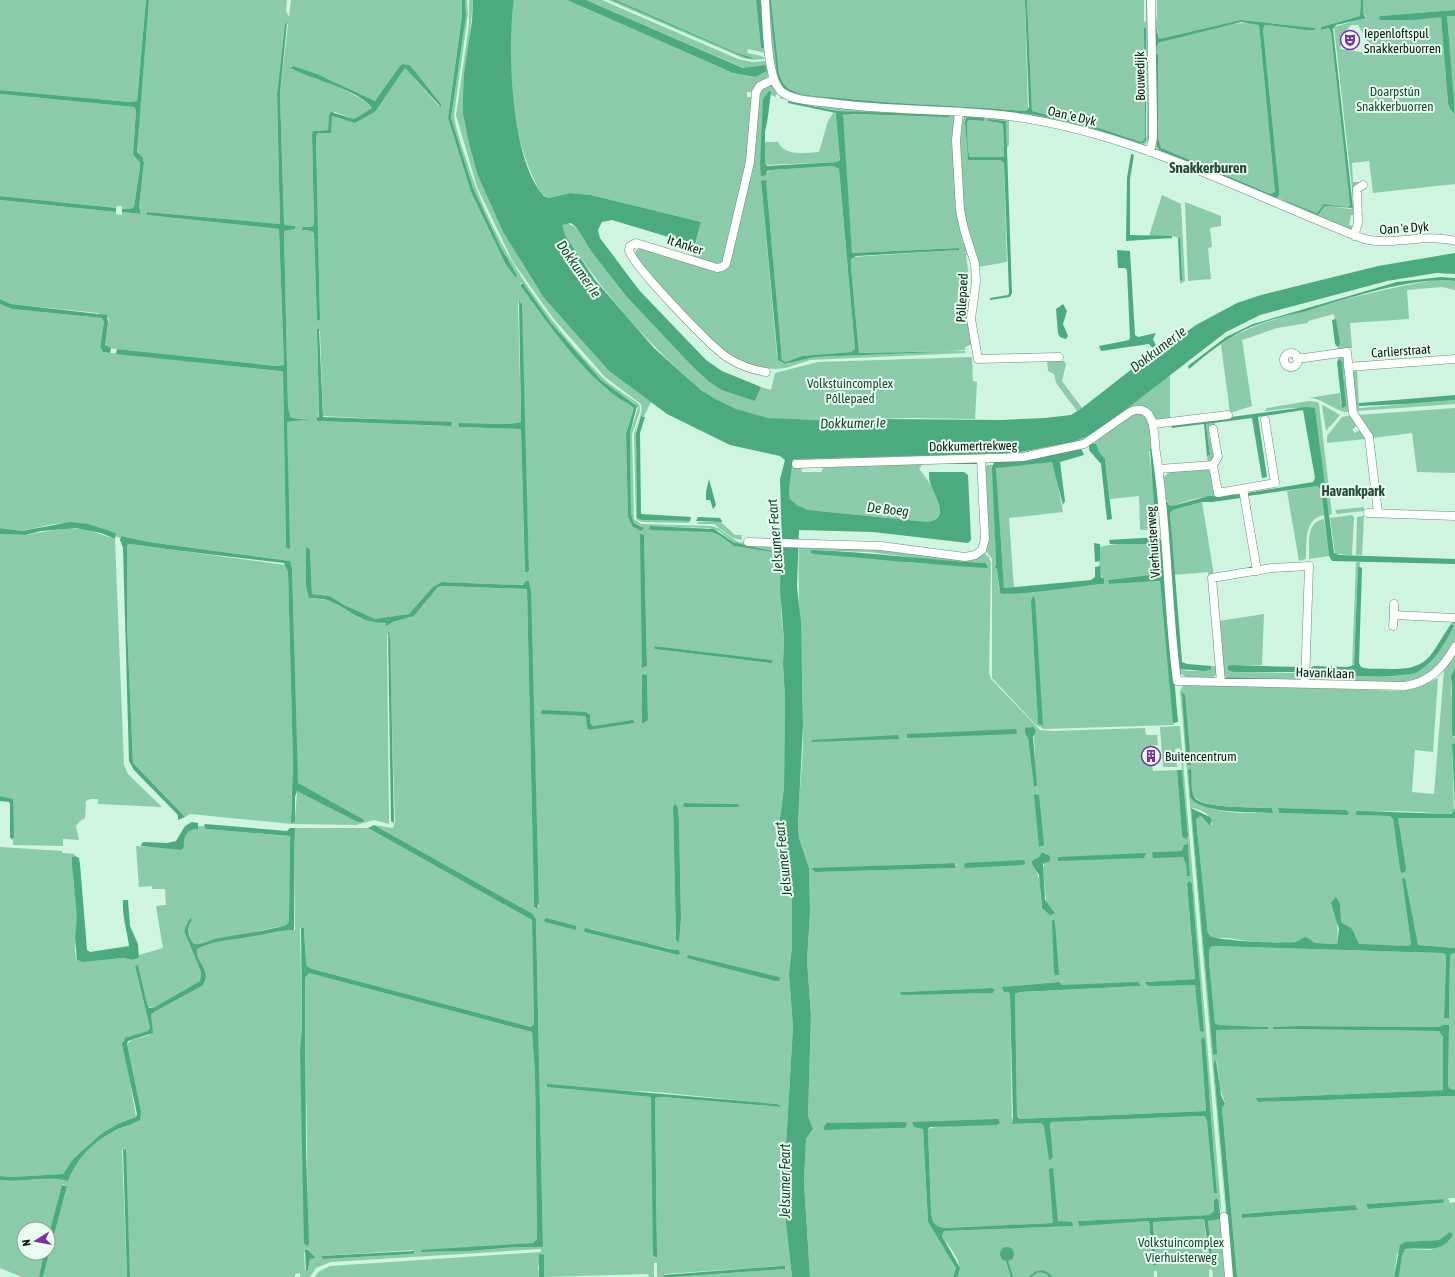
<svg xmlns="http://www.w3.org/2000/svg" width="1455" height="1277" viewBox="0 0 1455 1277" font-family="'Asap Condensed',sans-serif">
  <rect width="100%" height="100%" fill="#cff4e0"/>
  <path fill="#8bcba9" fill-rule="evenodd" d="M0 0H146L137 101 129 102 0 90Z
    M149 0H287L286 11 289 17 291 0H462V16L448 118 471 192 506 265 516 278 517 275 500 246 473 188 451 118 466 16 465 0H467L468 14 454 115C456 131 462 146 467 162 493 244 542 316 602 377 613 388 627 395 639 404L640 411 632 434 634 519 641 524 711 526 718 528 738 542 781 545V612L784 641 783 663 785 699 784 788 780 819 782 839 792 886V947L789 974 793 1027 783 1196 792 1277H673L785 1269 782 1266 664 1274V1277H657V1263H654V1277H649L648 1274 544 1277V1256L538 1266 539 1277H315L318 1272 330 1266 541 1252V1249L331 1262 316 1268 310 1277H300V1273L295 1274V1277H130L125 1148H123L122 1150 127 1277H43L67 1186 63 1184 48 1238V1229H24V1253H44L39 1277H22L0 1268V1180C23 1183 45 1175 68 1181 70 1176 72 1169 75 1164 86 1145 116 1129 136 1122L141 1111 127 1044 132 1040 150 1035 151 1015 154 1012 202 986C214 971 195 963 197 949 214 940 235 940 255 936 268 934 280 930 295 930L294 862 295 829 293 828H368L532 920 534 1019V1024L531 1027 312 969 307 966 306 963 304 931 302 926 300 929 302 1027 300 1051 308 1246 305 978 309 973 532 1032 535 1074 537 1239 533 1243 421 1252 470 1251 516 1247H543L536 919 533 914 374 825 393 828 395 821 389 632 387 634 389 824 374 820 356 825 293 824 190 814 185 817 133 763 127 625V545L130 544 286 565 288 572 293 764 291 813 293 823 295 819 297 791 337 805 300 786 297 781 292 568 290 561 149 542 121 536 120 538 115 536 116 533 78 523 53 524 22 531 0 528V304L12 309 102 318 104 322 100 347 103 352 280 371 283 373 286 547 288 548 287 422 307 418H291L288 408 284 231 290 230 294 226 285 225 284 223 280 94 288 24H285L277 94 280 224 147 212V215L279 229 284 365 276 366 107 348 105 342 109 318 98 313 11 304 0 299V200L116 212V214L121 215 122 212 141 214 139 207 144 163 143 158 138 155 137 148ZM405 64 410 65 441 104 439 106 405 68 375 112 355 123 332 116 328 133H318L316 136 320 320 317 321 314 235 312 231H305L303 227H311L314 225 312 134 313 131 328 130 329 115 335 112 354 119 372 108C363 95 308 73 291 69V66L317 74 375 101ZM521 283H523L551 323 601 380 635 404 638 408 630 433 631 514 634 523 642 526H632L628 517 626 434 634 408 600 383 552 328 520 285ZM521 302 529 571 528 573H525L521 429 459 427V423L510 424 521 422 518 303ZM317 330 320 331 323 416 452 423 449 426 318 421 319 410ZM650 526 708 528 719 531 733 542 772 551 771 552 734 546 719 535 711 532ZM644 535 647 666 643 668ZM306 550H310L312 594 330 596 344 605 369 617 375 619 387 618 409 614 442 582 519 585 530 583 539 903V907L535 909 534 907 527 589 442 586 438 587 414 616 386 624 360 618 329 600 309 598ZM655 646 773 660 770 663 656 649 654 648ZM642 674 647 675 648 720 642 718ZM541 714 590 715V723L593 726 631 720H633L635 723 590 730 586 717 583 716ZM684 803 738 804 740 805 738 807H686ZM673 806 678 809 679 818 681 919 679 943 676 940ZM590 929 643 943 678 950V955L584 932ZM548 1087 656 1092 777 1104 783 1107 662 1097 655 1098 657 1256 651 1097ZM308 1250 316 1258 310 1259 308 1270H305L304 1252ZM413 1250 411 1254 323 1259 321 1256Z
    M469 0H473L463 114 478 176 503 232 544 298 609 371 651 402 644 416H641L636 429 637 518 641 520 689 521V523L642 522 636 519 634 436C635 425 644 414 641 404L605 377 553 318 513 262 477 187 456 115 469 25Z
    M514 0H567L733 73 754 77 767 71 764 65 744 68 586 0H602L738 59 752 62 767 61C772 78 765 81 753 92H747V97H752L749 149 724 262 717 265 693 256 701 222 591 195 570 193 549 198C540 194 537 186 533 177 509 126 506 55 514 0Z
    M608 0H612L732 52 752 58H754L737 53 616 0H756L761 48H766L765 53 748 49 747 53 762 56 765 59 752 60 743 58Z
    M767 0H769L779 80 790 92 808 96 868 103 967 108 1030 114 1076 123 1141 143 1146 140 1147 135 1146 28 1144 29 1145 135 1144 140 1141 142 1096 127 1032 111 1027 0H1144V22L1146 21V0H1148L1149 139 1144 146 1066 124 799 97 783 89 775 73Z
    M771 0H1025L1028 109 1022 111C961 105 900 105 839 98 824 96 805 97 791 90 784 86 781 80 779 73Z
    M1154 0 1157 22V0H1361L1360 16 1321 27V30L1329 28 1331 32 1350 204 1347 207 1324 204 1317 213 1287 201V202L1318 215 1325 206 1351 209 1354 207 1334 27 1367 17 1363 13V0H1455V10L1380 16 1379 17 1380 20 1441 17 1448 103 1450 109 1455 114V184L1373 193 1369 161 1352 163 1353 182H1359L1355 185 1356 215H1351L1349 225 1354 226 1349 231 1283 201 1280 198 1278 200 1158 151 1155 146ZM1241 20 1315 28V30H1305L1269 25H1265L1263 29 1279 189V195L1272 197 1163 152 1159 150 1156 138H1158L1159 145 1164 150 1270 194 1275 192 1259 25C1239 17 1183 36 1161 42L1158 43 1157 47V28L1159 39ZM1351 25H1358L1369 43 1362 52 1340 49 1342 36Z
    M1447 16H1455V107L1453 102Z
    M771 85 777 90 776 97 771 95V91H769L760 164 766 173 771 170 833 166 839 169 855 349 851 352 802 356 786 362 782 360 766 181H761L777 356 782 363 786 364 815 357 965 351V353L810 360 786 368 775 369 757 367 738 361 725 353 656 281 635 255 636 250 642 248 691 262 729 265 759 94 762 88Z
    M0 94 134 107 136 110 133 155 140 163V167L134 207 130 209H122V206H117L116 208 0 196Z
    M782 96 954 114 958 199 970 251 961 253 970 252 971 254 966 255 969 277 967 302 971 303 973 344 965 347V350L951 351 859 353 851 267V259L853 257 958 250 959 248 852 253 842 117 846 114 949 117 837 111 779 98Z
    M834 112 837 115 840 157 839 162 765 165V142H778C785 157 806 153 819 152L828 121Z
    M966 115 1009 118V145L1007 148 1006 121 988 119V121L1000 123 1003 125 1004 157H970L968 151 967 122 969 120 984 121V119L965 120V122L968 160H1000L1004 163 1007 262 978 267C974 254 968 241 965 228 962 211 954 124 966 115Z
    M1162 195 1181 204 1185 281 1180 284V238L1172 236H1149Z
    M1185 202 1221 216V226L1210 228 1212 247 1208 248 1211 279 1188 281Z
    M567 223 577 228 591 251 626 296 692 366 708 381 755 401 761 387 771 390 775 373 818 362 972 357 973 381 977 382 975 419C944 419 912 417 881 419 844 421 806 424 769 418 751 416 731 408 715 399 701 392 690 379 678 369 634 329 598 284 565 235L561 227 562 225Z
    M1435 280 1455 281V290L1442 287 1407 290 1409 319 1350 323 1352 348 1338 350 1334 314 1308 321V323L1277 328 1242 340 1252 406 1230 413 1221 344C1246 326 1277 319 1306 310 1349 298 1391 287 1435 280Z
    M1339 356 1344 358 1350 412C1335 413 1324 398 1309 398L1340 393 1341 406C1345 390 1345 371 1339 356Z
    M1047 361H1064L1066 364 1062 381 1082 408 1077 411 1056 383 1054 374 1048 371Z
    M1357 369 1359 408 1455 400V404L1356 411 1353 371Z
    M1170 374V420L1158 421 1148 410 1140 406 1091 438 1033 454 800 463 793 462V458L1016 453 1052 447 1085 438 1116 417Z
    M1309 401 1317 402 1319 404 1332 514 1329 515 1315 408H1291L1265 411 1267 408Z
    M1323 405 1340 415 1326 431 1322 406Z
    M1455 408V473L1417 472 1412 433 1372 438 1369 429 1357 415Z
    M1134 413 1143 414 1150 421 1153 451H1149L1155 504 1157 503V510L1155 511 1156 525 1158 529 1140 530 1139 496 1110 499 1105 459 1094 443Z
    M1351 415 1357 425 1352 430 1355 433 1361 429 1366 439 1327 443V436L1342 417Z
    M1215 423 1216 426 1209 433 1214 459 1208 462 1207 456 1210 455 1206 424Z
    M925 461 919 469C928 480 955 514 929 522L808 510 797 505 790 499 789 488 792 466 801 467 802 472H821L825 466Z
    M1042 462 1049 461 1054 463 1063 512 1009 518 1014 589H1004L996 469 998 467Z
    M987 465H993L996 562 995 564 997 569 999 590 1007 594 1104 584 1099 566 1100 547C1111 544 1149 539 1157 546L1159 562 1158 574 1108 580 1109 584 1160 581 1174 725 1044 729 1036 725 992 678V559L986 551 985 469ZM1031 601 1041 726 1038 724Z
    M1205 468 1212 472 1216 497C1200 496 1187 501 1172 506L1169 505 1167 500 1165 502 1178 667C1186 674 1202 670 1211 669V666H1216L1217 674 1212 678C1201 680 1183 681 1177 668L1162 482C1166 466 1192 469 1205 468Z
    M1316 486H1318L1321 490 1324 515C1303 519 1307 543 1306 559L1299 561 1287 491Z
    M1202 502 1214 575 1209 576 1208 572 1174 575 1170 513 1173 510Z
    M1364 507V511L1337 514 1335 510Z
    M1352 515 1354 517 1352 555 1335 554 1330 518Z
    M1364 516 1362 555H1356L1357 517Z
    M1324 519 1329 556 1309 559C1310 544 1305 522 1324 519Z
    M697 522H721L735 535H741L742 540 733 538 714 524H699Z
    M66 528 85 529 115 539 124 765 128 774 162 807 98 804V799H90L86 801 85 818 80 821 76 826 79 840 63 839V846L13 845V799L0 796V534L25 535Z
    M799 545 881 549 930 556 983 552 989 557 991 564 989 673 991 679 1040 730 1052 731 1145 728 1146 735H1157L1158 745 1147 746 1148 766 1152 765 1153 771 1177 770 1182 836 1188 835 1180 748 1175 749 1177 767H1163L1160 727 1180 726 1227 1277H1213L1212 1269 1209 1270V1277H1157V1271H1154V1277H958C964 1262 950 1248 942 1236L944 1231 1072 1226 1071 1222H1058L1052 1168 1054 1223 944 1228 936 1226 932 1220 931 1211 928 1129 956 1122H914L923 1129 928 1222 956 1268 953 1277H810L804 1182 806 1139 813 1129 808 1116 811 1016 807 961 810 912 809 868 799 838 798 823C799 790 804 756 803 722 803 663 797 604 799 545ZM811 550 869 552 931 560 986 563 988 567 915 563ZM1025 728H1029L1034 735 1036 787 1034 788 1028 738ZM1188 844 1190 876H1187L1186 865 1183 857 1152 852 1182 851ZM1046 853 1047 855 1043 869 1047 911 1042 908 1041 903 1040 882 1035 866 1036 858ZM955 863 957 865 956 868 813 872 894 865ZM1187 884H1192L1204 1031 1203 1032 1195 985 1145 982 1195 979ZM1059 982 1062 985 1141 986 1020 992 1015 994 1017 1116 1020 1119 1206 1111 1201 1040 1203 1037 1210 1100 1217 1193 1207 1120 1204 1116 1051 1122 1050 1124 1053 1157 1049 1160 1045 1126 1041 1123 1012 1124 1010 996 1009 992 1003 987ZM991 988 995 991 993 993 947 994 900 992ZM906 1122 905 1128 825 1130ZM1217 1198 1221 1211V1219L1208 1221 1211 1259H1208L1204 1219 1153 1222 1156 1265H1153L1149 1221 1079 1225 1078 1221 1209 1215 1214 1211V1200Z
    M1356 562H1360V566H1358L1354 663 1352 667Z
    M1264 614 1262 665H1232L1233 672 1297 673 1299 667H1302V676L1298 680 1229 679 1224 675 1219 621Z
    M1453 621H1455V641L1447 655 1438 667 1419 679 1406 682H1354L1352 680 1351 675C1414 677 1421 684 1454 626L1451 624Z
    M1455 653V667L1451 676 1453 737H1455V743L1452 744 1454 812 1452 814C1423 813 1385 808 1358 815L1390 816 1393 819 1400 870 1398 818H1455V948L1418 945 1402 879 1411 944 1408 946 1359 945 1347 926 1341 922 1340 908 1338 900C1335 916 1339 927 1337 944L1315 943 1301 939C1284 949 1245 940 1226 938 1222 938 1214 938 1211 936 1207 934 1207 929 1207 925L1196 819 1201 816 1207 823 1212 825C1213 815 1199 808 1191 808L1213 1055 1217 1052 1216 1030 1269 1028V1027L1218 1025 1215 1023 1209 961V951L1212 946 1442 953 1445 954 1446 958 1444 1018H1449L1450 956 1451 954 1455 953V1090L1450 1089 1448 1086 1449 1028 1443 1025 1439 1027 1301 1026 1273 1029 1439 1031 1443 1037V1090L1257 1098 1258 1102 1455 1096V1198H1448L1450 1203 1455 1202V1277H1399L1402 1256 1405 1249 1431 1250 1450 1232 1439 1240 1413 1242 1397 1254 1394 1277H1237L1222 1107 1225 1103 1220 1089 1217 1061 1213 1064 1214 1070 1231 1277 1180 691 1184 684 1403 691 1421 686 1438 678 1433 752 1415 750 1412 792 1434 794 1444 670ZM1188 770C1190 778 1190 791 1195 797 1203 809 1257 807 1272 808L1273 812C1249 814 1208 815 1190 797ZM1278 808 1346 810 1347 815 1279 813ZM1443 1199 1442 1203 1368 1209 1366 1204ZM1355 1205 1358 1210 1242 1218V1214Z
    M1309 667H1312L1313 674 1348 675V680L1313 681 1309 677Z
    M198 826H204L206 829 290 836 289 923 286 925 198 945 194 944C188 935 187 929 192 920L184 931 201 972 200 981 153 1008 149 1007 147 1003 138 965 135 966 150 1028 149 1031 123 1040 136 1117 101 1134 73 1159 63 1174 12 1177 0 1176V847L62 851 63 853 75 854C69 868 78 904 77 923 76 935 73 949 77 960L83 962 124 958 132 960 139 958V955L163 948 156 906 166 905 165 889H152V886L139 887 136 846 179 849 184 847C183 837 187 829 198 829Z"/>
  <path fill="#4bab7f" d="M146 0H149L137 152 143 158 144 163 139 207 141 214 122 212V209H130L134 207 140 167V163L133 155 136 110 134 107 0 94V90L129 102 137 101Z
    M462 0H465L466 16 451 118 473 188 500 246 517 275 516 278 506 265 471 192 448 118 462 16Z
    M473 0H514C507 48 510 159 544 196L549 198 570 193 591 195 701 222 695 245 612 220 602 222 598 230 600 238 639 290 706 360 722 371 761 387 755 401 722 390 708 381 692 366 626 296 591 251 577 228 571 223 562 225 565 235 595 280 654 348 701 390 715 399 736 409 768 418 851 422 882 419 1001 420 1045 418 1071 415 1082 408 1155 351 1149 344 1101 351 1099 346 1129 340 1130 338 1127 270 1125 268H1118L1117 250 1130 251 1135 335 1138 337 1156 333 1153 339 1159 352 1196 325 1237 303 1261 295 1378 266 1455 253V274L1436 273 1387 281 1260 315 1226 332 1116 417 1091 435 1073 442 1016 453 793 459 789 489 790 499 797 505 808 510 929 522C950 516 935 497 931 485 929 481 929 477 929 472H964L968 475 971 540 968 543 873 532 799 530 797 587 801 623 803 725 798 823 799 838 809 868 810 912 807 961 811 1016 808 1116 813 1129 806 1139 804 1182 810 1277H792L783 1196 793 1027 789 974 792 947V886L782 839 780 819 784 788 785 699 783 663 784 641 780 589 782 542 780 479 785 460 780 456 730 445 667 414 609 371 544 298 503 232 478 176 470 147 463 114V98L464 75 472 21Z
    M567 0H586L743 68 764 65 766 66 767 71 755 77 733 73Z
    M612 0H616L737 53 754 58H747L732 52Z
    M756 0H762L766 48H761Z
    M769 0H771L779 73C781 80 784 86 791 90 805 97 824 96 839 98 900 105 961 105 1022 111L1027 110 1029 107 1025 0H1027L1032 111 1096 127 1141 142 1144 140 1145 135 1144 28H1146V140L1143 143H1139L1076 123 1030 114 967 108 868 103 808 96 790 92 785 89 779 80 777 74Z
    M1361 0H1363V13L1366 18 1336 25 1333 29 1353 208 1325 206 1318 215 1287 202V201L1317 213 1324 204 1347 207 1350 205 1331 32 1329 28 1321 30V27L1360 16Z
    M1455 10V16H1447L1455 114 1450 109 1448 103 1441 17 1412 20H1380L1379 17 1380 16Z
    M1241 20 1315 28V30H1305L1268 25H1265L1263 29 1279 189V195L1276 198 1170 155 1159 150 1157 146 1155 54 1158 55V138L1161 148 1270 194 1275 192 1259 25 1241 22 1161 42 1158 43 1157 47 1155 46 1154 28H1156L1159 39Z
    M287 23 280 94 284 223 285 225 295 226V229L284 231 288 408 291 418 309 419 287 422 290 549 286 548 283 372 280 371 116 354 117 349 276 366 284 365 279 229 147 215V212L280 224 277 94 285 24Z
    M403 64 410 65 441 104V107L405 68 375 112 355 123 332 116 331 133H318L316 136 320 320 317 321 314 234 312 231 302 230 303 227H311L314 225 312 134 313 131 328 130 329 115 331 112 354 119 372 108C358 89 311 79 290 68L293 66 317 74 375 101 400 66Z
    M769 91H771C771 94 767 128 765 131V164L767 166 837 162 840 160 836 113 788 103V101L837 111 949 115V117L853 114 843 115 852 253 959 248V250L856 256 851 259V267L859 353 965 351 815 357 785 364 778 360 761 181 766 180 782 360 786 362 802 356 851 352 855 349 839 169 833 166 771 170 767 171 766 175 761 176 760 164 763 99Z
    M970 117 984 118V121L969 120 967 122 968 151 970 157H1004L1003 125 1000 123 988 121V119L1006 121 1012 293 1010 297 990 300V298L1008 295 1009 293 1004 163 1000 160H968L965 122 966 118Z
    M1131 154 1134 155 1130 179V235L1172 236V238L1126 241 1127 178Z
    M0 196 116 208V212L0 200Z
    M1178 237 1180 238 1182 280 1180 281Z
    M1441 277 1455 278V281C1414 276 1346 299 1306 311 1285 316 1263 321 1244 330 1224 340 1207 354 1189 369L1188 366 1226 337 1253 324 1397 282Z
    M523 283 551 323 601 380 637 406 630 433 631 514 634 523 644 528 641 531 632 526 628 517 626 434 634 408C625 401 614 396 606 388 575 362 544 318 520 285Z
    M0 299 11 304 107 315 108 322 105 345 111 348 110 353 103 352 100 347 104 322 102 318 12 309 0 304Z
    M519 301 522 304 529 571 527 573 525 572 521 429 459 427V423L510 424 521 422Z
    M1063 304 1067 311 1063 324 1068 336 1066 339 1060 337 1058 333 1056 309Z
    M1336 319 1340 343 1338 347 1335 344 1332 320Z
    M319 328 323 417 452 422 451 426 318 421 316 418 319 417V410L317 330Z
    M1339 358 1342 362 1346 406 1342 408 1337 362Z
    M1455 395V400L1406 404 1359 406V403Z
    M1306 407 1315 408 1334 553 1339 555 1455 559V564L1332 561 1329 556 1321 490 1318 486 1248 496 1247 493 1313 482 1315 478 1303 410 1258 417 1267 477 1262 478 1252 418 1206 424 1210 455 1207 456 1204 424 1172 428 1171 425Z
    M641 416 645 417 640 433 641 514 691 517 690 521 641 520 637 518 636 433Z
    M1091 443 1096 444 1099 451 1105 459 1112 519 1107 520 1101 464 1089 450V445Z
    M1081 448 1084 455 1060 462 1065 501 1063 505 1052 462 996 468 1004 588 1091 580 1095 577V567L1100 566 1101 577 1104 579V584C1088 585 1008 597 1000 593L997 569 995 567 996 562 992 468 994 462 1039 458Z
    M1150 449H1152L1159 504H1154Z
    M709 479 716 505 713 509 710 500H706V492Z
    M1241 494V498L1212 502H1202L1173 510 1170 513 1182 662 1187 664 1211 666V669L1205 671 1180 669 1178 667 1166 500 1169 505 1172 506 1209 496H1220Z
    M698 517 720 518 722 521V522L696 521Z
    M70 522 88 524 116 533 115 539 101 533 76 528 41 531 25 535 0 534V528L22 531Z
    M650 526 714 529 733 542 772 551 771 552 734 546 719 535 711 532 652 530 649 529Z
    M640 534 644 535 647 666 642 668Z
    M121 536 149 542 290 561 292 568 298 783 364 820 363 822H358L297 791 295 797V822L291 823 293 764 288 572 284 563C232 557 181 551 130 544L127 545V625L133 763 185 817 178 820V815L134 770 129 761 123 548 120 540Z
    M1158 537 1162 541 1178 722 1173 723 1160 581 1109 584 1108 580 1158 574 1159 572 1158 549 1155 544H1110L1109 540Z
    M1094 543 1100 544V561L1095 562Z
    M307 547 310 550 312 594 330 596 344 605 375 619 409 614 433 587 442 582 519 585H523L526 581H529L531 591 539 903 537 909 534 907 527 589 442 586 438 587 414 616 393 622 386 626 385 623C358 622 352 611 330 601 324 598 315 599 309 598L306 585V550Z
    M812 550C870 552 928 560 986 563L988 567 987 568C929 565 871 558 813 554L810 552Z
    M1358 566 1362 568 1359 663 1361 667C1369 670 1380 668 1389 669 1431 670 1430 654 1451 624L1454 626C1445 643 1436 660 1419 671 1404 681 1334 674 1313 674L1312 672V667L1314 666 1348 667 1354 665Z
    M1033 596 1035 599 1043 726 1038 724 1031 601Z
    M388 632H389L390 640 394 823 391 821Z
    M655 646 772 660 773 662 770 663 655 649 654 647Z
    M1232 665 1299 667V672H1233L1228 670V666Z
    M1455 667V737L1452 735V689L1451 676Z
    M642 674 647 675 648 720 642 724Z
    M1182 692 1185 695 1191 765H1187Z
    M542 710 586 712 590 715V723L593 726 631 720H633L635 723 590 730 587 728 586 717 583 716 541 714Z
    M1033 727 1036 731 1033 737 1037 785 1034 788 1028 738 1025 733V728Z
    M1016 729 1017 734 907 738V734Z
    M898 735 899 739 811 742 812 740Z
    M1455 743V818H1398L1406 868 1405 872 1402 873 1400 870 1393 819 1390 816 1356 815V813L1357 811 1452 814 1455 808 1452 744Z
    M1191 769C1192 777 1190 791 1195 798 1203 809 1257 807 1272 808L1273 813C1255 812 1200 814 1190 797L1188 770Z
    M1177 770H1182L1188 835 1186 839 1182 836Z
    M1034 794 1039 795 1044 845 1039 847Z
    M0 796 13 799 14 836 12 840 10 837V804L9 802 0 801Z
    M684 803 738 804 740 805 738 807H686L683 806Z
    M676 804 678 809 679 818 681 919 679 943 676 940 673 806Z
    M1191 808 1210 817 1212 820 1210 826 1201 816 1196 819 1207 925C1207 928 1207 934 1211 936 1219 941 1284 944 1295 942 1298 941 1302 938 1306 937L1315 943 1337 944 1339 929 1331 903 1336 897 1340 904 1341 922 1352 929 1359 944 1408 946 1411 944 1402 879 1405 878 1418 945 1455 948V953L1451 954 1450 957 1449 1018H1444L1446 958 1445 954 1442 953 1212 946 1209 951V961L1215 1023 1218 1025 1269 1027 1268 1029 1216 1030 1217 1054 1213 1055Z
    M1278 808 1346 810 1349 813 1347 815 1279 813Z
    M192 822 198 823V829C187 829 183 837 184 847L181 850 141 846 142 843 144 842 167 843 176 841 185 826Z
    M205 824 287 831 290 828H295L294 862V930C280 930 268 934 255 936 235 940 214 940 197 949 195 963 214 971 202 986L154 1012 151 1015 153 1033 128 1041 127 1044 141 1111 140 1120C133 1124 125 1126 118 1129 93 1142 78 1156 68 1181 45 1175 23 1183 0 1180V1176L12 1177 63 1174 73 1159 101 1134 118 1124 136 1117 137 1114 122 1044 125 1038 148 1031 150 1028 135 966 138 965 147 1003 149 1008H153L200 981 201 972 184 931 190 918 192 920C186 929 188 936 194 944 202 945 208 941 215 939 239 934 263 932 286 925L289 922 290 836 206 829 204 826Z
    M374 825 533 914 536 919 543 1247H516L470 1251 421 1252V1250L533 1243 537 1239 535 1074 532 1032 309 973 305 978 306 1150 309 1244 307 1246 304 1243 300 1051 302 1027 301 927 304 928V931L306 963 307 966 312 969 531 1027 534 1024 532 920 368 828Z
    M1188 844 1190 876H1187L1186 865 1183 857 1153 858 1152 852 1182 851 1184 845Z
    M1041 853H1044L1050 856V861L1043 864 1045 900 1055 913 1050 915 1042 908 1039 875 1032 864V861L1040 856Z
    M1146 853 1144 858 1058 861V857Z
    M75 856 79 858 80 864 87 950 90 952 129 946C127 930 122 916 123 900H128L130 926 138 944 139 958 132 960 124 958 83 962 77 960 75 938 77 918 72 864V857Z
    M1023 860 1025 861V864L1021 865 965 868 964 865 965 863Z
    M955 863 956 868 815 872 812 869 813 868Z
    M1189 881 1192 884 1204 1031 1203 1032 1200 1031 1195 985 1148 986 1145 982 1195 979 1187 884Z
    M546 918 576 926V930L545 922 544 920Z
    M1052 920H1054L1055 923 1059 975H1055L1054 971Z
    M585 928 670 949 678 950 680 953 678 955 666 952 584 932Z
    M688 955 779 977 780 978 779 981H775L687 958Z
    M1059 982 1062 985 1138 982 1141 986 1020 992 1015 994 1017 1116 1020 1119 1206 1111 1201 1040 1203 1037 1205 1040 1217 1193H1214L1207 1120 1204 1116 1051 1122 1050 1124 1053 1157 1049 1161 1044 1126 1041 1123 1012 1124 1013 1116 1010 996 1009 992H1004L1002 987Z
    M992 988 995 990 993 993 902 995 900 993 901 992Z
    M1443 1025H1449V1028L1448 1086 1450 1089 1455 1090V1096L1258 1102 1256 1098 1443 1090V1037L1439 1031 1273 1029 1274 1027 1301 1026 1439 1027Z
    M1216 1060 1221 1095 1225 1104 1222 1107 1237 1277H1232L1214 1070 1213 1064Z
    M547 1084 777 1104 783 1107 662 1097 655 1098 657 1257H656L653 1255 651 1097 547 1087Z
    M998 1119 1000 1123 997 1125 930 1127 928 1129 931 1211C932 1221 933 1226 944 1228L1053 1223 1049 1169 1053 1168 1058 1221 1072 1222 1073 1226 944 1231 942 1236 960 1268 958 1277H953L956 1268 928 1222 923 1129 914 1127 912 1122Z
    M905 1122 907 1124 905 1128 825 1130 823 1128 827 1123Z
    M123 1148 126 1150 130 1277H127Z
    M62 1185 67 1186 43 1277H39L44 1253H48V1238Z
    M1217 1198 1218 1199 1221 1219 1208 1221 1212 1259 1210 1261 1204 1219 1153 1222 1156 1265H1153L1149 1221 1079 1226 1078 1221 1209 1215 1214 1211V1200Z
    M1443 1199 1444 1202 1442 1203 1368 1209 1366 1204Z
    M1355 1205 1358 1210 1242 1218V1214Z
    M1450 1232 1453 1235C1439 1256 1424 1246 1405 1249L1402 1256 1399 1277H1394L1400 1245 1405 1242 1439 1240Z
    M1000 1254a7 7 0 1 1 14 0a7 7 0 1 1-14 0Z
    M305 1250H308L316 1258 310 1259 308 1270 306 1271Z
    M414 1251V1253L411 1254 323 1259 321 1256Z
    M539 1254 544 1255V1277H539Z
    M782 1266H785V1269L673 1277H664L663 1275Z"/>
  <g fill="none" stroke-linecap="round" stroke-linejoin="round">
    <path stroke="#4bab7f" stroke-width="2" d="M1007 1261 1012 1277
      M1030 1277C1037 1270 1044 1269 1051 1277"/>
    <defs>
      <path id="street" d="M765 0C767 21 766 79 782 92 794 101 815 101 830 103 889 111 949 109 1009 116 1134 132 1248 194 1364 239 1394 246 1425 233 1455 241
        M959 112 956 140 960 210 964 229 975 264 976 282 971 319 978 359 1059 357
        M1150 152 1153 138V120L1151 0
        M1354 236 1358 223 1357 189 1363 185
        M1284 360a7 7 0 1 1 14 0a7 7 0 1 1-14 0Z
        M1297 359 1347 352 1353 413 1369 437 1378 513
        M1348 367 1455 359
        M766 372C753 370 739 365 728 358 712 348 632 265 629 250L630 246 636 243 717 268 722 267 726 264 750 162 756 92 760 86 774 79
        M1153 424 1228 415
        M1213 429 1218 457 1213 465 1218 493 1275 483 1265 420
        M796 464 1023 457 1084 444 1130 412C1137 408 1146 409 1150 417 1156 428 1154 442 1156 453 1168 528 1167 605 1177 681L1405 686C1430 682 1443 668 1455 647
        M1159 469 1213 465
        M1243 489 1257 571
        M1368 513 1455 516
        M748 542 881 546 965 557 975 555 982 550 985 539 981 459
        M1394 615V604
        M1393 626 1394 615 1455 618
        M1221 682 1212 578 1272 568 1309 566 1305 684
        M1224 1217 1229 1277"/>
    </defs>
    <use href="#street" stroke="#6c8d7b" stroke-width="9"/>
    <use href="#street" stroke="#fff" stroke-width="8"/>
  </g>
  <defs>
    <symbol id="theatre-ring" viewBox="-11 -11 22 22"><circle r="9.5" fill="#e7fdf1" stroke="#7b30a2" stroke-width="1.5"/><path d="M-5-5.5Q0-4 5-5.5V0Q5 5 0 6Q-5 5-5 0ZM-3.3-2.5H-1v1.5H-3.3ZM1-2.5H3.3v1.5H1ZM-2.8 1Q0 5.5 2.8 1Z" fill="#7b30a2"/></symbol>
    <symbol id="building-ring" viewBox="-11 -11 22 22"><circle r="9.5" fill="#e7fdf1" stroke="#7b30a2" stroke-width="1.5"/><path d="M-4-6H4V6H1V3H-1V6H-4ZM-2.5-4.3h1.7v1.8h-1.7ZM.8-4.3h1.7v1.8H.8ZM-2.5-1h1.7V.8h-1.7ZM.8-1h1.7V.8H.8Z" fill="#7b30a2"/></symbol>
  </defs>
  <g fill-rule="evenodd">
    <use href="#theatre-ring" x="1339" y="29" width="22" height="22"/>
    <use href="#building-ring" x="1140" y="745" width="22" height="22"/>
  </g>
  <g text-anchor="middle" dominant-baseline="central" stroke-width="4" stroke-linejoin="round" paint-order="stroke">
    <g font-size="13" fill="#0b1811" stroke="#e7fdf1" text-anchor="start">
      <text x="1364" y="33">Iepenloftspul<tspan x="1364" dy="15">Snakkerbuorren</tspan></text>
      <text x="1165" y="756">Buitencentrum</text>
    </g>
    <g font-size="13" fill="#0b1811" stroke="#e7fdf1">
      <text transform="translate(1140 76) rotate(-91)">Bouwedijk</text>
      <text transform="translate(1072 116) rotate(13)">Oan 'e Dyk</text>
      <text transform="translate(1404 228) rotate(-4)">Oan 'e Dyk</text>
      <text transform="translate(685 245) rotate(18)">It Anker</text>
      <text transform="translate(962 298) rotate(-87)">Pôllepaed</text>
      <text transform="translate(1401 351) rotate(-4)">Carlierstraat</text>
      <text transform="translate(973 446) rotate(-1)">Dokkumertrekweg</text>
      <text transform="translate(1153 542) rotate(-94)">Vierhuisterweg</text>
      <text transform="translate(1325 673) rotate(2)">Havanklaan</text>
    </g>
    <g font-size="13" fill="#1f4734" stroke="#e7fdf1">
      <text x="1395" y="91">Doarpstún<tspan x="1395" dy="15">Snakkerbuorren</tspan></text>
      <text x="850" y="383">Volkstuincomplex<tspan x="850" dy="15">Pôllepaed</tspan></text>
      <text x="1181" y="1242">Volkstuincomplex<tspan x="1181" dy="15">Vierhuisterweg</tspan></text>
    </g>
    <g font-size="14" font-style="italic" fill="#163f2c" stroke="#e7fdf1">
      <text transform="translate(579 269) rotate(55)">Dokkumer Ie</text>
      <text transform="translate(1158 349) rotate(-37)">Dokkumer Ie</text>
      <text transform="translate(853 423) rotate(-1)">Dokkumer Ie</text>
      <text transform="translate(888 509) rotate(6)">De Boeg</text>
      <text transform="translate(775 536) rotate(-95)">Jelsumer Feart</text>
      <text transform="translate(783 859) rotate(-96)">Jelsumer Feart</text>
      <text transform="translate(785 1181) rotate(-90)">Jelsumer Feart</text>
    </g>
    <g font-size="14" font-weight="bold" fill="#2b4b3b" stroke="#e7fdf1">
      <text x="1353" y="491">Havankpark</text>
    </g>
    <g font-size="15" font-weight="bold" fill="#2b4b3b" stroke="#e7fdf1">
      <text x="1208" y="167">Snakkerburen</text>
    </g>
  </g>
  <g transform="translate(36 1241) rotate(259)"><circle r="19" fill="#e7fdf1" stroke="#8fa197"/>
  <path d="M0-3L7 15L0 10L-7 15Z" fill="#7b30a2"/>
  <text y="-6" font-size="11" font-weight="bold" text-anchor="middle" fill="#0b1811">N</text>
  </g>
</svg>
